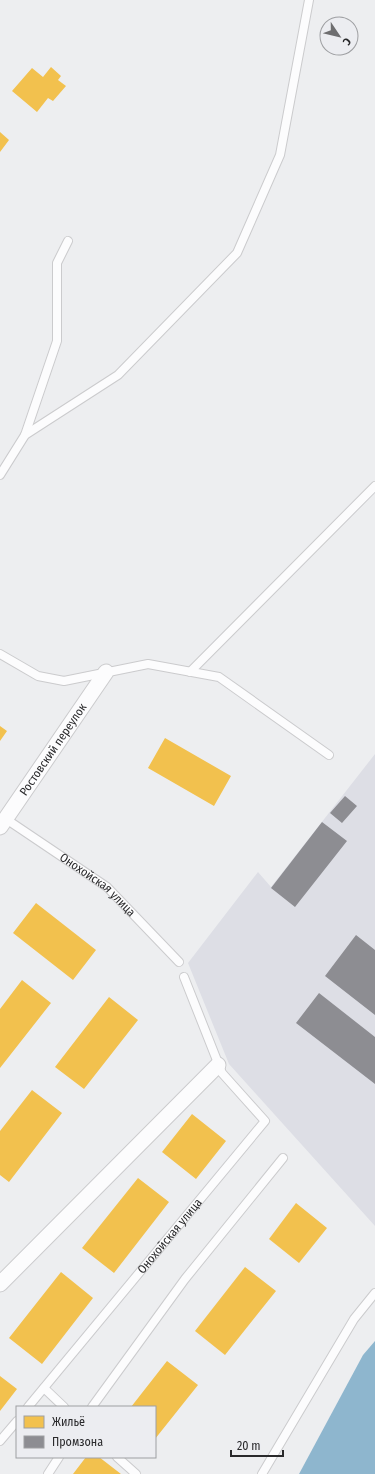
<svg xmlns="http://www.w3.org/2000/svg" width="375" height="1474" viewBox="0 0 375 1474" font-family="'Fira Sans Condensed',sans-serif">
  <rect width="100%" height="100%" fill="#edeef0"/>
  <path fill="#dddee5" d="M375 754V1226L229 1064 188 963 258 872 271 887Z"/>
  <path fill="#8eb6ce" d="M375 1341V1474H299L363 1355Z"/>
  <path fill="#f2c14e" d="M51 67 61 76 58 80 66 86 53 101 48 98 37 112 12 91 32 68 43 77Z
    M0 132 9 140 0 152Z
    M0 726 7 731 0 741Z
    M165 738 231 776 214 806 148 768Z
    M36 903 96 950 73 980 13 933Z
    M22 980 51 1003 0 1068V1009Z
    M109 997 138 1020 84 1089 55 1067Z
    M32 1090 62 1113 9 1182 0 1175V1131Z
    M192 1114 226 1141 196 1179 162 1152Z
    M138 1178 169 1202 114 1273 82 1248Z
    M296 1203 327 1228 299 1263 269 1239Z
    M245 1267 276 1291 225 1355 195 1331Z
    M61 1272 93 1298 42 1364 9 1338Z
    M167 1361 198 1385 155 1439V1407H131Z
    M0 1376 17 1389 0 1411Z
    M86 1457H99L121 1474H73Z"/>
  <path fill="#8d8d92" d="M345 796 357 806 342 823 330 813Z
    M322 822 347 841 295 907 271 888Z
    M356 935 375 950V1015L325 976Z
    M319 993 375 1037V1084L296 1023Z"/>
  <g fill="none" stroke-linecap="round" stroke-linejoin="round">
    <defs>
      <g id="service">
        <path d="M25 435 57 341V263L68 241"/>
        <path d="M0 475 25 435 118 375 237 253 280 155 309 0"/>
        <path d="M0 654 38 676 64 681 148 664 219 677 329 755"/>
        <path d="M190 672 375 486"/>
        <path id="s1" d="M6 819 107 887 179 962"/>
        <path d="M44 1388 64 1407"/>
        <path id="s2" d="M28 1407 265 1121 222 1073 184 977"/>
        <path d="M92 1407 185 1279 283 1158"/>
        <path d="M0 1441 17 1421"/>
        <path d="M117 1457 136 1474"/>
        <path d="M48 1474 59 1457"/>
        <path d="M262 1474 354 1319 375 1293"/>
      </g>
      <g id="minor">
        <path id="s3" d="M0 827 106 672"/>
        <path d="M0 1284 218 1065"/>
      </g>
    </defs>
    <use href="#service" stroke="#cbcbcd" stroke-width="10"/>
    <use href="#minor" stroke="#cbcbcd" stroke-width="17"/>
    <use href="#service" stroke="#fcfcfd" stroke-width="8"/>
    <use href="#minor" stroke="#fcfcfd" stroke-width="15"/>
  </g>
  <g text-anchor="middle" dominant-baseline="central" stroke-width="4" stroke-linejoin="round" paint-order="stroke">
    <g font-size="12" fill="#29292b" stroke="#ecedf1">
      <text stroke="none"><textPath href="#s3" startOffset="94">Ростовский переулок</textPath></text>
      <text stroke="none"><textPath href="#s1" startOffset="113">Онохойская улица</textPath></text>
      <text stroke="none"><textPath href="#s2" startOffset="222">Онохойская улица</textPath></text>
    </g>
  </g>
  <rect x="16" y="1406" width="140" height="52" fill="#ecedf1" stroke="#9e9fa2"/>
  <rect x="24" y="1416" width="20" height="12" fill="#f2c14e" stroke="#9e9fa2"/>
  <text x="52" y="1426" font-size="12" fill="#29292b">Жильё</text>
  <rect x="24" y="1436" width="20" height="12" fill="#8d8d92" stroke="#9e9fa2"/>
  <text x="52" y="1446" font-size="12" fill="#29292b">Промзона</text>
  <g transform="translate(339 36) rotate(125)"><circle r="19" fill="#ecedf1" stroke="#9e9fa2"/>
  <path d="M0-3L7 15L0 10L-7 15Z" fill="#6e6e70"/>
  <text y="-6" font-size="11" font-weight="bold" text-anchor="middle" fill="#29292b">С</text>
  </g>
  <path d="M231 1450v6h52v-6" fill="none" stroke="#29292b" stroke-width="2"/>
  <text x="237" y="1450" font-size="12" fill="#29292b" stroke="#ecedf1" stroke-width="3" paint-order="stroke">20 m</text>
</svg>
